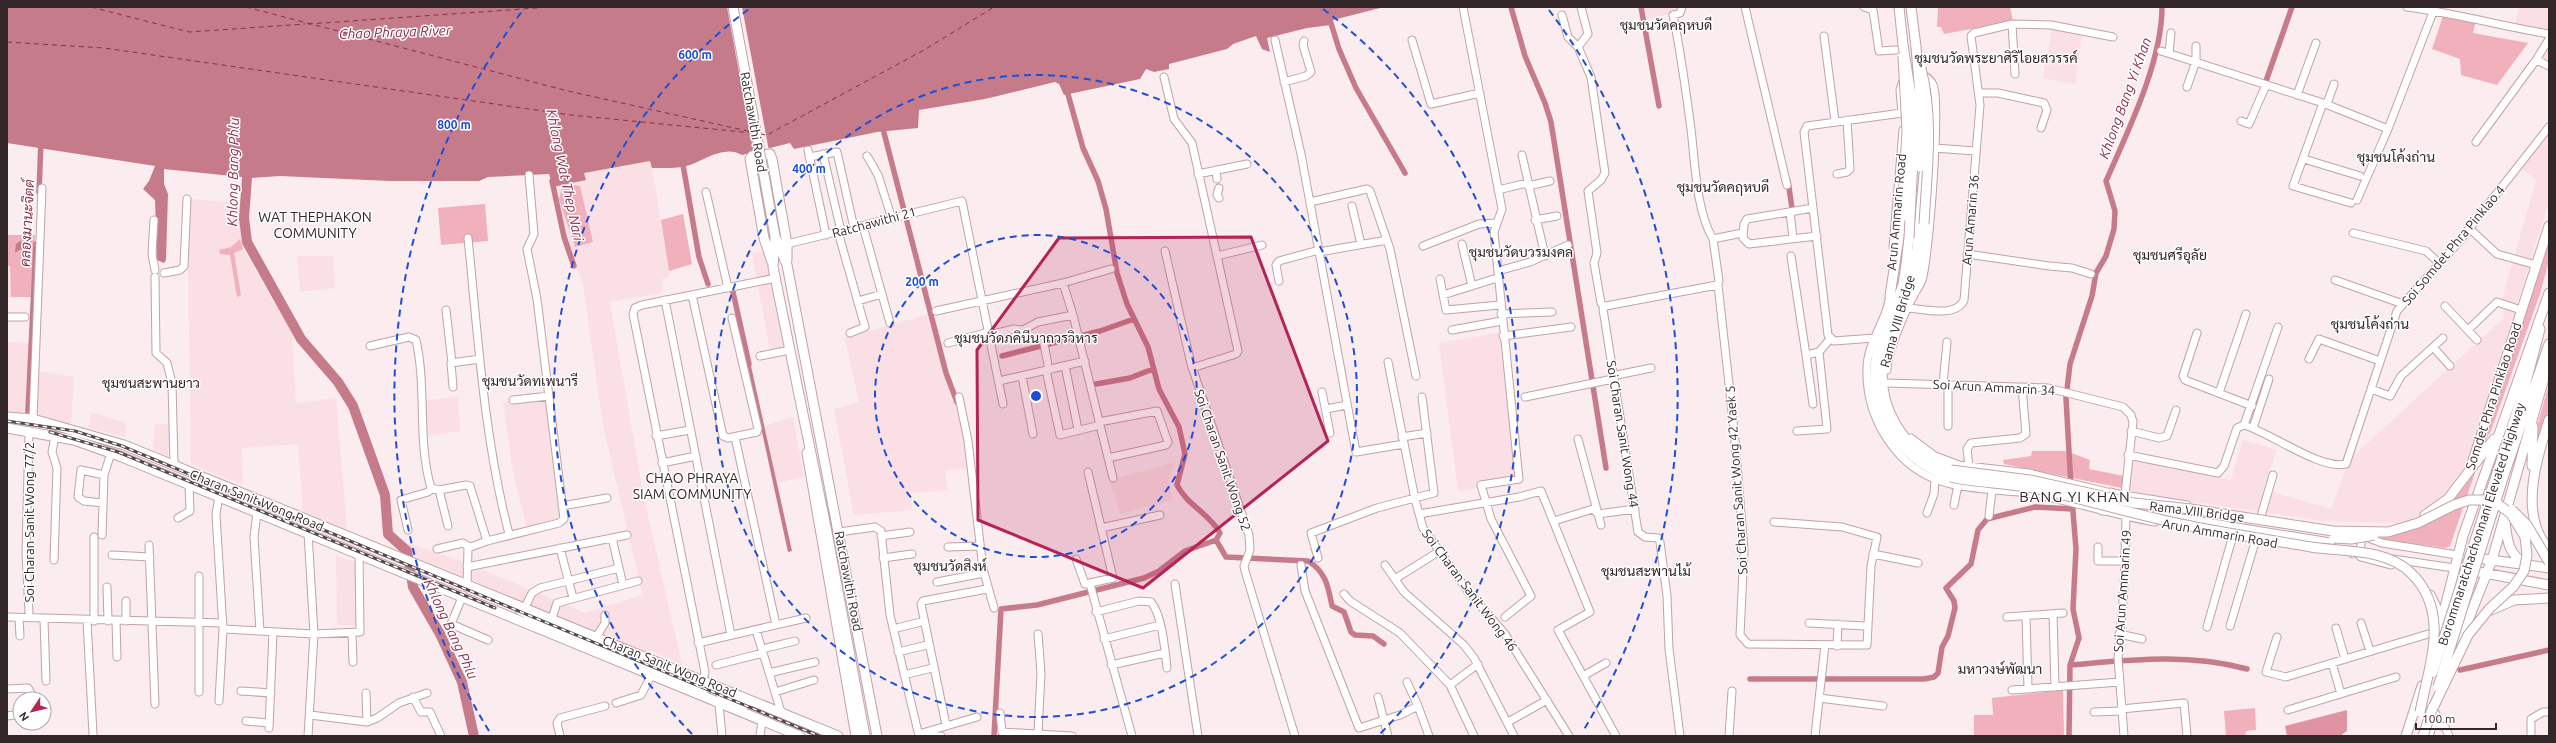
<svg xmlns="http://www.w3.org/2000/svg" width="2556" height="743" viewBox="0 0 2556 743" font-family="Ubuntu,Sarabun,sans-serif">
  <rect width="100%" height="100%" fill="#faecef"/>
  <path fill="#fae0e4" d="M1644 7H1678L1676 12 1647 19Z
    M2519 7H2549V65L2534 57 2548 36 2513 30Z
    M2052 28 2082 35 2075 84 2043 78Z
    M2549 129V201L2472 449 2457 483 2446 498 2420 515 2407 521 2396 523 2322 521 2128 492 2131 457 2231 480 2243 440 2277 450 2263 489 2331 509 2350 459 2504 318 2503 296 2536 180 2521 168Z
    M651 161 670 277 662 279 663 293 610 302 643 494 682 665 652 651 646 654 412 559 405 542 464 562 585 613 643 595 603 426 583 283 571 254 553 187 586 180 584 173Z
    M190 199 239 203 243 249 292 333 296 403 336 398 347 530 303 511 298 444 242 448 243 485 191 464 188 262Z
    M767 251 784 348 770 351 752 253Z
    M297 256H333L335 288 300 292Z
    M7 266H10L11 297H7Z
    M929 314 944 372 958 407 969 468 945 471 948 490 911 493 912 510 854 515 834 409 859 402 845 338Z
    M1501 332 1515 476 1478 488 1458 491 1439 343Z
    M7 342 30 343 29 370 74 377 71 424 27 413 7 412Z
    M458 396 460 431 426 436 424 401Z
    M547 398 561 518 527 527 514 478 503 402Z
    M91 412 126 423 125 437 89 428Z
    M793 417 804 477 777 483 765 426Z
    M170 423 168 457 153 450 155 425Z
    M1175 462 1168 480 1173 500 1120 514 1110 480Z
    M336 555 361 565 362 625H337Z"/>
  <path fill="#f0b1bc" d="M1940 7H2010L2013 21 1944 34 1941 27H1937L1938 8Z
    M2443 16 2476 20 2473 33 2528 43 2497 85 2461 75 2460 59 2432 49Z
    M563 184 580 186 593 242 575 247 559 199Z
    M485 204 488 241 441 245 438 208Z
    M683 214 692 264 669 271 661 220Z
    M7 235H35L32 297H11L10 266H7Z
    M240 239 243 249 234 253 241 295 237 297 230 255 220 254 219 250 231 247Z
    M2549 241V261L2540 294 2491 431 2483 444 2534 281Z
    M2549 384V410L2536 449 2538 423Z
    M2032 451H2066L2090 460 2089 469 2124 476 2122 488 2004 464 2003 460 2031 456Z
    M2477 467 2450 546 2446 548 2378 539 2420 526Z
    M2063 690 2064 736H1974V715H1993L1992 698Z
    M2255 708 2256 730 2246 731 2245 736H2226L2224 711Z"/>
  <path fill="#e093a3" d="M2347 710V731L2340 736H2287L2285 726Z"/>
  <path fill="#c67b8a" d="M7 7H1384L1333 20 1331 25 1307 28 1267 38 1270 52 1262 49 1256 36 1233 44 1227 49 1169 64V69L1154 72 1146 69 1140 79 1064 95 1059 84 1055 82 985 99 919 110 918 128 877 132 794 149 790 143 742 155C725 145 706 159 690 165 678 169 664 168 652 168L650 161 584 173 586 180 553 187 549 174 488 177 479 181H390L280 176 251 178 164 169V184L168 194 166 260 164 263 157 260 155 200 143 189 149 181 155 166 7 143Z
    M20 241 29 246 28 249 19 250 15 253 16 244Z
    M749 357 792 551 788 552 746 358Z"/>
  <path fill="#faecef" d="M727 7H742L769 151 754 154Z"/>
  <g fill="none" stroke-linecap="round" stroke-linejoin="round">
    <path stroke="#c67b8a" stroke-width="5.5" d="M1326 7 1339 49 1356 88 1405 173
      M1511 7 1525 56 1545 103 1551 122 1606 468
      M1641 7 1659 106
      M2266 81 2292 7
      M882 125 946 373 957 402
      M682 159 699 257 708 284
      M552 181 564 237 574 266
      M1788 181 1792 208
      M39 192 41 140
      M733 292 749 364
      M1002 356 1100 331 1134 319
      M1096 384 1130 378 1153 369
      M28 412 36 244
      M2071 487 2066 398 2070 364 2092 296 2096 273 2106 256 2114 229 2115 211 2106 181C2128 131 2162 62 2162 7
      M1216 540 1226 557 1308 561C1326 572 1328 586 1332 606L1344 612 1351 632 1355 635 1373 636 1384 644
      M2070 665C2130 660 2187 653 2247 669
      M2460 670 2549 650
      M1750 679H1924L1934 677 1938 673 1942 647 1948 636 1955 608 1954 601 1946 588 1971 564 1978 530 1987 519 2035 507 2073 509
      M994 736 1001 609 1037 605 1144 578 1159 571 1185 551 1216 540 1220 533C1210 514 1187 505 1177 485L1185 454 1179 427 1159 389 1148 347 1127 304 1117 273 1106 209 1098 181 1083 148 1066 87
      M2069 736 2070 665 2079 638 2073 609 2076 549 2072 499"/>
    <path stroke="#c67b8a" stroke-width="10" d="M248 164 244 218 247 242 301 339 338 382 353 406 385 495 388 534 407 551 413 587 440 634 462 682 474 736"/>
    <path stroke="#892e48" stroke-width="1" stroke-dasharray="5 4" stroke-linecap="butt" d="M91 7 189 32 305 24
      M246 7 568 91 752 132
      M308 24 551 7
      M7 42 104 48 571 115 753 133
      M760 134 767 135 924 50 994 7"/>
    <path stroke="#d2c4c7" stroke-width="9" stroke-dasharray="9 4.5" stroke-linecap="butt" d="M746 704 825 736"/>
    <defs>
      <path id="minor" d="M1463 7 1502 209 1494 232 1519 479 1481 485 1491 519 1531 596 1505 617
        M1682 7 1680 13 1673 15C1681 53 1686 91 1691 129 1695 162 1696 211 1713 239
        M1745 7 1787 185
        M1864 7 1873 10 1879 51 1896 50
        M2407 7C2455 13 2501 26 2549 34
        M1562 15 1568 37 1578 47 1591 77 1605 173 1601 180 1588 191 1597 253 1594 263 1601 303 1604 307
        M2012 24 2015 74
        M1824 36 1835 121
        M1275 40 1301 154 1356 452 1404 444
        M1412 40 1431 104 1480 93
        M1578 47 1588 34 1581 7
        M2161 51 2323 103 2388 129
        M2169 53 2171 33
        M2536 60 2549 66
        M1164 77 1174 119 1192 143 1238 351 1236 354 1192 368
        M1284 82 1306 76 1311 72 1303 45 1304 41
        M2187 87 2196 61V46
        M1979 93H1998L2044 103 2047 110 2041 128
        M2297 95 2316 43
        M2323 103 2293 186 2351 203
        M2327 104 2334 84
        M1902 114 1900 90 1903 81
        M2241 121 2249 124 2266 85
        M2476 142 2536 60 2549 39
        M1934 148 1975 151
        M808 150 826 235
        M823 154 841 231
        M1522 155 1545 256
        M867 156 878 175 892 219
        M809 157 837 152 854 228
        M2304 159 2360 176
        M1216 170 1217 179
        M1198 174 1247 164
        M1837 174 1847 172 1850 169 1847 120
        M1528 186 1550 181
        M1498 190 1527 183
        M706 192 728 288
        M1219 198 1217 195 1219 188
        M2357 200 2388 129 2435 7
        M1310 202 1367 189 1370 191 1390 249 1416 376
        M1352 206 1361 244
        M1813 208 1747 219 1744 224 1743 238 1749 244 1817 236
        M1790 212 1793 238
        M154 220 152 254 155 270
        M1535 220 1557 216
        M863 226 890 323
        M2469 228 2497 254 2536 265
        M838 232 865 327 850 333
        M2353 233 2426 251 2439 263
        M468 238C478 337 484 438 509 534
        M787 244 962 201 1003 404
        M1462 244 1472 286
        M1423 246 1479 224 1497 223
        M1893 247 1903 130
        M1165 251 1191 364 1249 535 1250 550 1244 566 1245 571 1295 736
        M1319 252 1387 240
        M1967 254 2049 266 2072 268 2091 274
        M1217 256 1262 245
        M1791 256 1806 355
        M1915 259 1923 174
        M1498 271 1530 262 1568 245
        M164 273 180 270 184 266 187 199
        M155 277 156 353 167 363 172 383 174 465
        M1440 279 1446 310 1500 305
        M2335 280 2403 304
        M1279 281 1276 265 1279 261 1319 250
        M1063 283 1073 315 1113 478
        M1718 285 1734 429 1744 550 1740 635 1748 644 1867 645 1871 566 1877 537 1842 527 1774 522
        M1890 292C1889 318 1868 340 1867 367 1865 417 1896 470 1947 483 1975 491 2005 489 2034 494 2075 502 2115 515 2155 522
        M692 295 723 436 728 438 757 432 758 429 732 318
        M1443 295 1497 278
        M665 300 731 635
        M858 301 882 294
        M2445 306 2477 340
        M1908 308C1924 309 1956 318 1964 300L1980 105 1971 36 1974 33 2012 24 2051 25 2113 37
        M446 310 452 363
        M936 311 1063 283 1111 269
        M1501 314 1552 312
        M7 317H25
        M1452 330 1502 321
        M2468 330 2497 302 2521 310
        M2197 333 2183 376 2185 380 2252 406
        M989 335 1014 329 1023 330 1038 322 1073 315
        M1503 336 1571 327
        M1874 338 1834 341 1828 335 1804 132 1807 126 1902 113
        M1043 339 1049 370
        M948 343 989 332
        M370 346 409 337 416 340C427 388 417 440 431 488L439 490 466 485 470 486 487 541 468 548 467 585
        M2433 347 2450 366
        M760 356 790 350
        M2309 359 2319 339 2380 361
        M1388 362 1415 499 1423 528 1467 590 1505 634 1569 736
        M1065 366 1078 429
        M1046 370 1060 435 1100 425
        M1887 370C1887 353 1904 315 1912 298 1915 292 1920 286 1922 280 1929 259 1941 100 1933 85 1931 79 1925 76 1920 73
        M1022 376 1033 434
        M1612 376 1651 368
        M999 381 1085 361
        M1887 383 2048 388 2123 407 2131 415 2133 422 2125 494
        M1943 384 1947 342
        M1948 384V426
        M453 387 451 363 480 359
        M2371 389 2390 396 2401 376 2443 338
        M1322 392 1330 433
        M2219 393 2246 314
        M959 397 968 441 983 569 994 608
        M1525 397 1613 379
        M513 400 549 396
        M1813 404 1806 355 1819 352
        M1326 409 1347 405
        M33 419 42 188
        M1099 422 1157 411 1168 442 1166 445 1108 458
        M2244 425C2271 433 2320 470 2346 464L2397 311 2457 244 2549 127
        M2244 425 2278 327
        M2253 428 2269 379
        M1797 431 1827 429 1819 352 1830 339
        M2131 431 2159 438 2167 436 2176 410
        M656 436 690 430
        M735 437 776 625
        M1402 437 1427 433
        M1911 438 1935 456 1959 465 2029 473 2111 493 2187 505
        M1578 439 1601 525
        M2128 455 2218 473 2224 466 2237 428 2244 425
        M662 463 696 456
        M1969 467 1967 449 1971 443 2020 438 2026 434 2022 387
        M439 490 448 526
        M103 503 84 501 78 497 81 470 104 475
        M1954 505 1958 485
        M562 506 607 498
        M257 513 254 537 260 631
        M1927 513 1934 494 1935 479
        M1419 514 1519 497 1541 491 1590 612 1558 630 1616 736
        M1989 516 1992 490
        M2261 516 2273 475
        M178 518 190 511 189 485
        M1554 521 1593 509 1598 514 1635 509
        M1101 528 1160 515
        M408 530 401 500 428 492 432 489
        M839 532 875 527 881 531 890 615 919 736
        M102 535 104 475 111 453
        M881 536 910 532
        M2366 537 2382 543 2457 555
        M612 538 623 585
        M487 541 559 523 564 519 537 299 527 249 534 234 529 175
        M149 545 155 704
        M948 547 980 546
        M2098 547V561H2125
        M560 548 573 598
        M437 549 463 543 469 547
        M1873 554 1918 563
        M2353 554C2361 550 2364 542 2358 535
        M112 555 150 557
        M883 558 912 554
        M1318 558 1311 533 1377 508 1434 493 1422 397
        M1076 559 1085 584 1113 578 1088 472
        M2393 559 2454 568
        M54 560 57 468 52 452 55 436
        M1301 565 1305 591 1359 728 1400 715 1418 706
        M1385 565 1404 592 1464 645 1474 658 1514 736
        M467 567 627 535
        M199 576V692
        M1395 579 1438 552
        M937 582 984 573
        M1090 584 1132 736
        M1175 584 1198 736
        M107 587 108 621
        M1344 594 1350 601 1400 633 1450 685 1478 664
        M463 595 451 624 488 640
        M126 601V621
        M525 607 532 593 540 588 619 568
        M29 612 26 553 29 431
        M1096 612 1139 601 1151 602C1162 614 1165 651 1167 668
        M2053 614 2055 687
        M2026 616 2028 689
        M7 617 223 623
        M2007 617 2063 613
        M19 618 20 636
        M552 618 557 603 638 581
        M44 619 46 681
        M87 620 93 734
        M94 621V537
        M116 621 117 657
        M1809 623 1865 626
        M2361 623 2370 651
        M2230 626 2256 539
        M2207 627 2233 535
        M2336 628 2345 659
        M223 629 314 634 360 632 359 554
        M893 629 921 622
        M756 630 781 712
        M352 633 353 662
        M2119 634 2142 639
        M597 636 605 623V615
        M2277 637 2266 672 2286 677 2438 631
        M1104 639 1160 625
        M698 643 806 618
        M1837 646 1838 624
        M762 649 795 641
        M898 652 927 645
        M2332 663 2341 694
        M716 665 763 653
        M1111 665 1165 653
        M769 673 815 662
        M904 675 932 668
        M1583 676 1606 663
        M703 680 705 672 633 314 635 308 642 305 776 278
        M1407 682 1418 706 1429 736
        M1450 685 1474 736
        M7 689 28 688 33 697
        M2012 690 2120 682
        M241 691 271 693
        M775 692 814 680
        M366 693 367 722
        M413 697 421 712H430L441 736
        M1378 697 1388 736
        M1819 698 1883 706
        M219 701 223 629 216 514 219 497
        M616 703 641 695 651 676
        M719 704 722 736
        M2121 709 2184 703 2187 736
        M2288 710 2396 677
        M2094 712 2122 711
        M1000 713 1002 732 1072 736
        M310 715 367 722 377 718 399 703 427 693
        M7 716 20 714
        M246 721 269 723
        M1508 722 1547 700
        M2432 723 2445 727 2449 736
        M946 725 921 604 923 601 987 589
        M269 728 273 632
        M919 734 977 717
        M1038 734 1041 673 1038 634
        M308 736 314 634 308 533
        M560 736 557 723 560 718 605 706
        M760 736 762 721
        M930 736H941
        M1680 736 1669 649 1667 596 1660 542 1658 538 1645 537 1638 532 1603 309 1606 306 1717 285 1719 281 1713 239 1742 233
        M1729 736 1732 691
        M1815 736 1825 645
        M2124 736 2118 658 2124 590 2126 517
        M2531 736V719L2543 712H2549"/>
      <path id="major" d="M1899 7 1903 45
        M1911 7 1916 47
        M765 181 775 236 787 265 877 736
        M775 238 773 267 826 527 865 736
        M1909 238C1907 253 1906 269 1903 284 1897 305 1884 325 1879 346 1863 404 1895 458 1950 477
        M1913 254C1912 265 1912 277 1909 287 1902 309 1890 329 1885 351 1873 404 1902 451 1951 470
        M772 262 764 238 750 159 752 156 770 154 772 159 787 244V260
        M1890 296 1902 217
        M1912 297 1919 272 1924 224
        M7 417 33 419 124 445 838 736
        M2549 420C2537 456 2518 516 2549 549
        M7 428 74 440 122 457 800 736
        M807 453 856 736
        M2474 465 2494 439
        M2532 466 2533 426
        M2504 475 2549 344
        M2111 493 2129 498
        M2102 510 2118 511
        M2157 515 2330 543
        M2425 515 2448 499 2470 470 2549 226
        M2505 521C2507 539 2508 556 2527 564
        M2361 556 2391 564
        M2470 556 2524 390 2540 329
        M2470 557 2549 568
        M2468 570 2549 585
        M2430 595 2443 621
        M520 610 535 618 707 688
        M2491 610 2514 600 2549 598
        M2435 647 2463 536 2549 293
        M2455 653 2492 560 2549 361
        M721 694 746 704
        M2406 736 2422 686
        M2428 736 2435 714"/>
    </defs>
    <use href="#minor" stroke="#c2a2a7" stroke-width="9"/>
    <use href="#major" stroke="#c2a2a7" stroke-width="11"/>
    <use href="#minor" stroke="#fff" stroke-width="7"/>
    <use href="#major" stroke="#fff" stroke-width="9"/>
    <defs>
      <path id="rail" d="M7 421 75 431 122 446 819 736
        M50 432 118 452 495 608"/>
    </defs>
    <use href="#rail" stroke="#55484b" stroke-width="3"/>
    <use href="#rail" stroke="#fff" stroke-width="1.5" stroke-dasharray="4.5" stroke-linecap="butt"/>
    <defs>
      <path id="major-bridge" d="M733 7 765 181
        M1903 45 1915 120 1909 238
        M1916 47 1922 120 1920 167
        M1921 68C1934 120 1927 171 1924 224
        M1902 217 1907 131 1903 56
        M1951 470 2030 480 2134 503 2191 509 2333 531 2388 532 2418 523 2454 505 2469 500H2485L2498 504 2511 514 2525 537 2527 555 2524 571 2513 587 2490 608 2468 635 2431 712
        M1950 477C1977 483 2006 483 2033 488 2086 499 2138 516 2191 526 2230 534 2271 540 2311 547 2343 552 2386 548 2411 573 2451 612 2429 665 2420 712
        M2512 510 2527 525 2549 562
        M2334 538 2351 539 2374 535
        M2433 672 2470 556
        M2438 687 2504 475
        M2423 736 2433 707"/>
    </defs>
    <use href="#major-bridge" stroke="#c2a2a7" stroke-width="11" stroke-linecap="butt"/>
    <use href="#major-bridge" stroke="#fff" stroke-width="9"/>
  </g>
  <path fill="#b42455" fill-opacity="0.2" stroke="#b42455" stroke-width="3" stroke-linejoin="round" d="M1251 237 1328 441 1143 588 978 520 977 350 1059 238Z"/>
  <g fill="none" stroke="#1d4ed8" stroke-width="2" stroke-dasharray="7 5">
    <circle cx="1036" cy="396" r="161"/>
    <circle cx="1036" cy="396" r="321"/>
    <path d="M692 734A482 482 0 0 1 749 9M1323 9A482 482 0 0 1 1380 734"/>
    <path d="M489 731A642 642 0 0 1 523 10M1549 10A642 642 0 0 1 1583 731"/>
  </g>
  <g text-anchor="middle" dominant-baseline="central" stroke-width="3" stroke-linejoin="round" paint-order="stroke">
    <g font-size="13" fill="#332629" stroke="#fff">
      <text transform="translate(754 122) rotate(80)">Ratchawithi Road</text>
      <text transform="translate(1896 212) rotate(-85)">Arun Ammarin Road</text>
      <text transform="translate(1970 220) rotate(-85)">Arun Amarin 36</text>
      <text transform="translate(874 222) rotate(-15)">Ratchawithi 21</text>
      <text transform="translate(2453 245) rotate(-50)">Soi Somdet Phra Pinklao 4</text>
      <text transform="translate(1897 321) rotate(-74)">Rama VIII Bridge</text>
      <text transform="translate(1994 387) rotate(3)">Soi Arun Ammarin 34</text>
      <text transform="translate(2493 396) rotate(-72)">Somdet Phra Pinklao Road</text>
      <text transform="translate(1623 434) rotate(81)">Soi Charan Sanit Wong 44</text>
      <text transform="translate(1223 460) rotate(71)">Soi Charan Sanit Wong 52</text>
      <text transform="translate(1736 480) rotate(-94)">Soi Charan Sanit Wong 42 Yaek 5</text>
      <text transform="translate(257 500) rotate(22)">Charan Sanit Wong Road</text>
      <text transform="translate(2197 511) rotate(7)">Rama VIII Bridge</text>
      <text transform="translate(29 522) rotate(-90)">Soi Charan Sanit Wong 77/2</text>
      <text transform="translate(2481 524) rotate(-72)">Borommaratchachonnani Elevated Highway</text>
      <text transform="translate(2220 533) rotate(10)">Arun Ammarin Road</text>
      <text transform="translate(849 581) rotate(79)">Ratchawithi Road</text>
      <text transform="translate(1470 590) rotate(53)">Soi Charan Sanit Wong 46</text>
      <text transform="translate(2122 591) rotate(-86)">Soi Arun Ammarin 49</text>
      <text transform="translate(670 666) rotate(22)">Charan Sanit Wong Road</text>
    </g>
    <g font-size="14" fill="#332629" stroke="#fff">
      <text x="1666" y="25">ชุมชนวัดคฤหบดี</text>
      <text x="1996" y="58">ชุมชนวัดพระยาศิริไอยสวรรค์</text>
      <text x="2396" y="157">ชุมชนโค้งถ่าน</text>
      <text x="1723" y="187">ชุมชนวัดคฤหบดี</text>
      <text x="315" y="217">WAT THEPHAKON<tspan x="315" dy="16">COMMUNITY</tspan></text>
      <text x="1521" y="252">ชุมชนวัดบวรมงคล</text>
      <text x="2170" y="255">ชุมชนศรีอุลัย</text>
      <text x="2370" y="324">ชุมชนโค้งถ่าน</text>
      <text x="1026" y="338">ชุมชนวัดภคินีนาถวรวิหาร</text>
      <text x="530" y="381">ชุมชนวัดทเพนารี</text>
      <text x="151" y="383">ชุมชนสะพานยาว</text>
      <text x="692" y="478">CHAO PHRAYA<tspan x="692" dy="16">SIAM COMMUNITY</tspan></text>
      <text x="950" y="566">ชุมชนวัดสิงห์</text>
      <text x="1646" y="571">ชุมชนสะพานไม้</text>
      <text x="2000" y="669">มหาวงษ์พัฒนา</text>
    </g>
    <g font-size="14" font-style="italic" fill="#892e48" stroke="#fff">
      <text transform="translate(395 32) rotate(-2)">Chao Phraya River</text>
      <text transform="translate(2125 98) rotate(-70)">Khlong Bang Yi Khan</text>
      <text transform="translate(233 172) rotate(-89)">Khlong Bang Phlu</text>
      <text transform="translate(565 175) rotate(78)">Khlong Wat Thep Nari</text>
      <text transform="translate(27 223) rotate(-87)">คลองมานะจิตต์</text>
      <text transform="translate(451 629) rotate(65)">Khlong Bang Phlu</text>
    </g>
    <g font-size="15" letter-spacing="1" fill="#332629" stroke="#fff">
      <text x="2075" y="496">BANG YI KHAN</text>
    </g>
  </g>
  <circle cx="1036" cy="396" r="6" fill="#1d4ed8" stroke="#fff" stroke-width="2"/>
  <g font-size="12" text-anchor="middle" font-weight="bold" fill="#1d4ed8" stroke="#fff" stroke-width="3" stroke-linejoin="round" paint-order="stroke">
    <text x="695" y="59">600 m</text>
    <text x="454" y="129">800 m</text>
    <text x="809" y="173">400 m</text>
    <text x="922" y="286">200 m</text>
  </g>
  <rect width="2556" height="743" fill="none" stroke="#332629" stroke-width="16"/>
  <g transform="translate(32 711) rotate(235)"><circle r="19" fill="#ffffff" stroke="#ada8a9"/>
  <path d="M0-3L7 15L0 10L-7 15Z" fill="#b42455"/>
  <text y="-6" font-size="11" font-weight="bold" text-anchor="middle" fill="#332629">N</text>
  </g>
  <path d="M2416 723v6h80v-6" fill="none" stroke="#332629" stroke-width="2"/>
  <text x="2422" y="723" font-size="12" fill="#332629" stroke="#ffffff" stroke-width="3" paint-order="stroke">100 m</text>
</svg>
